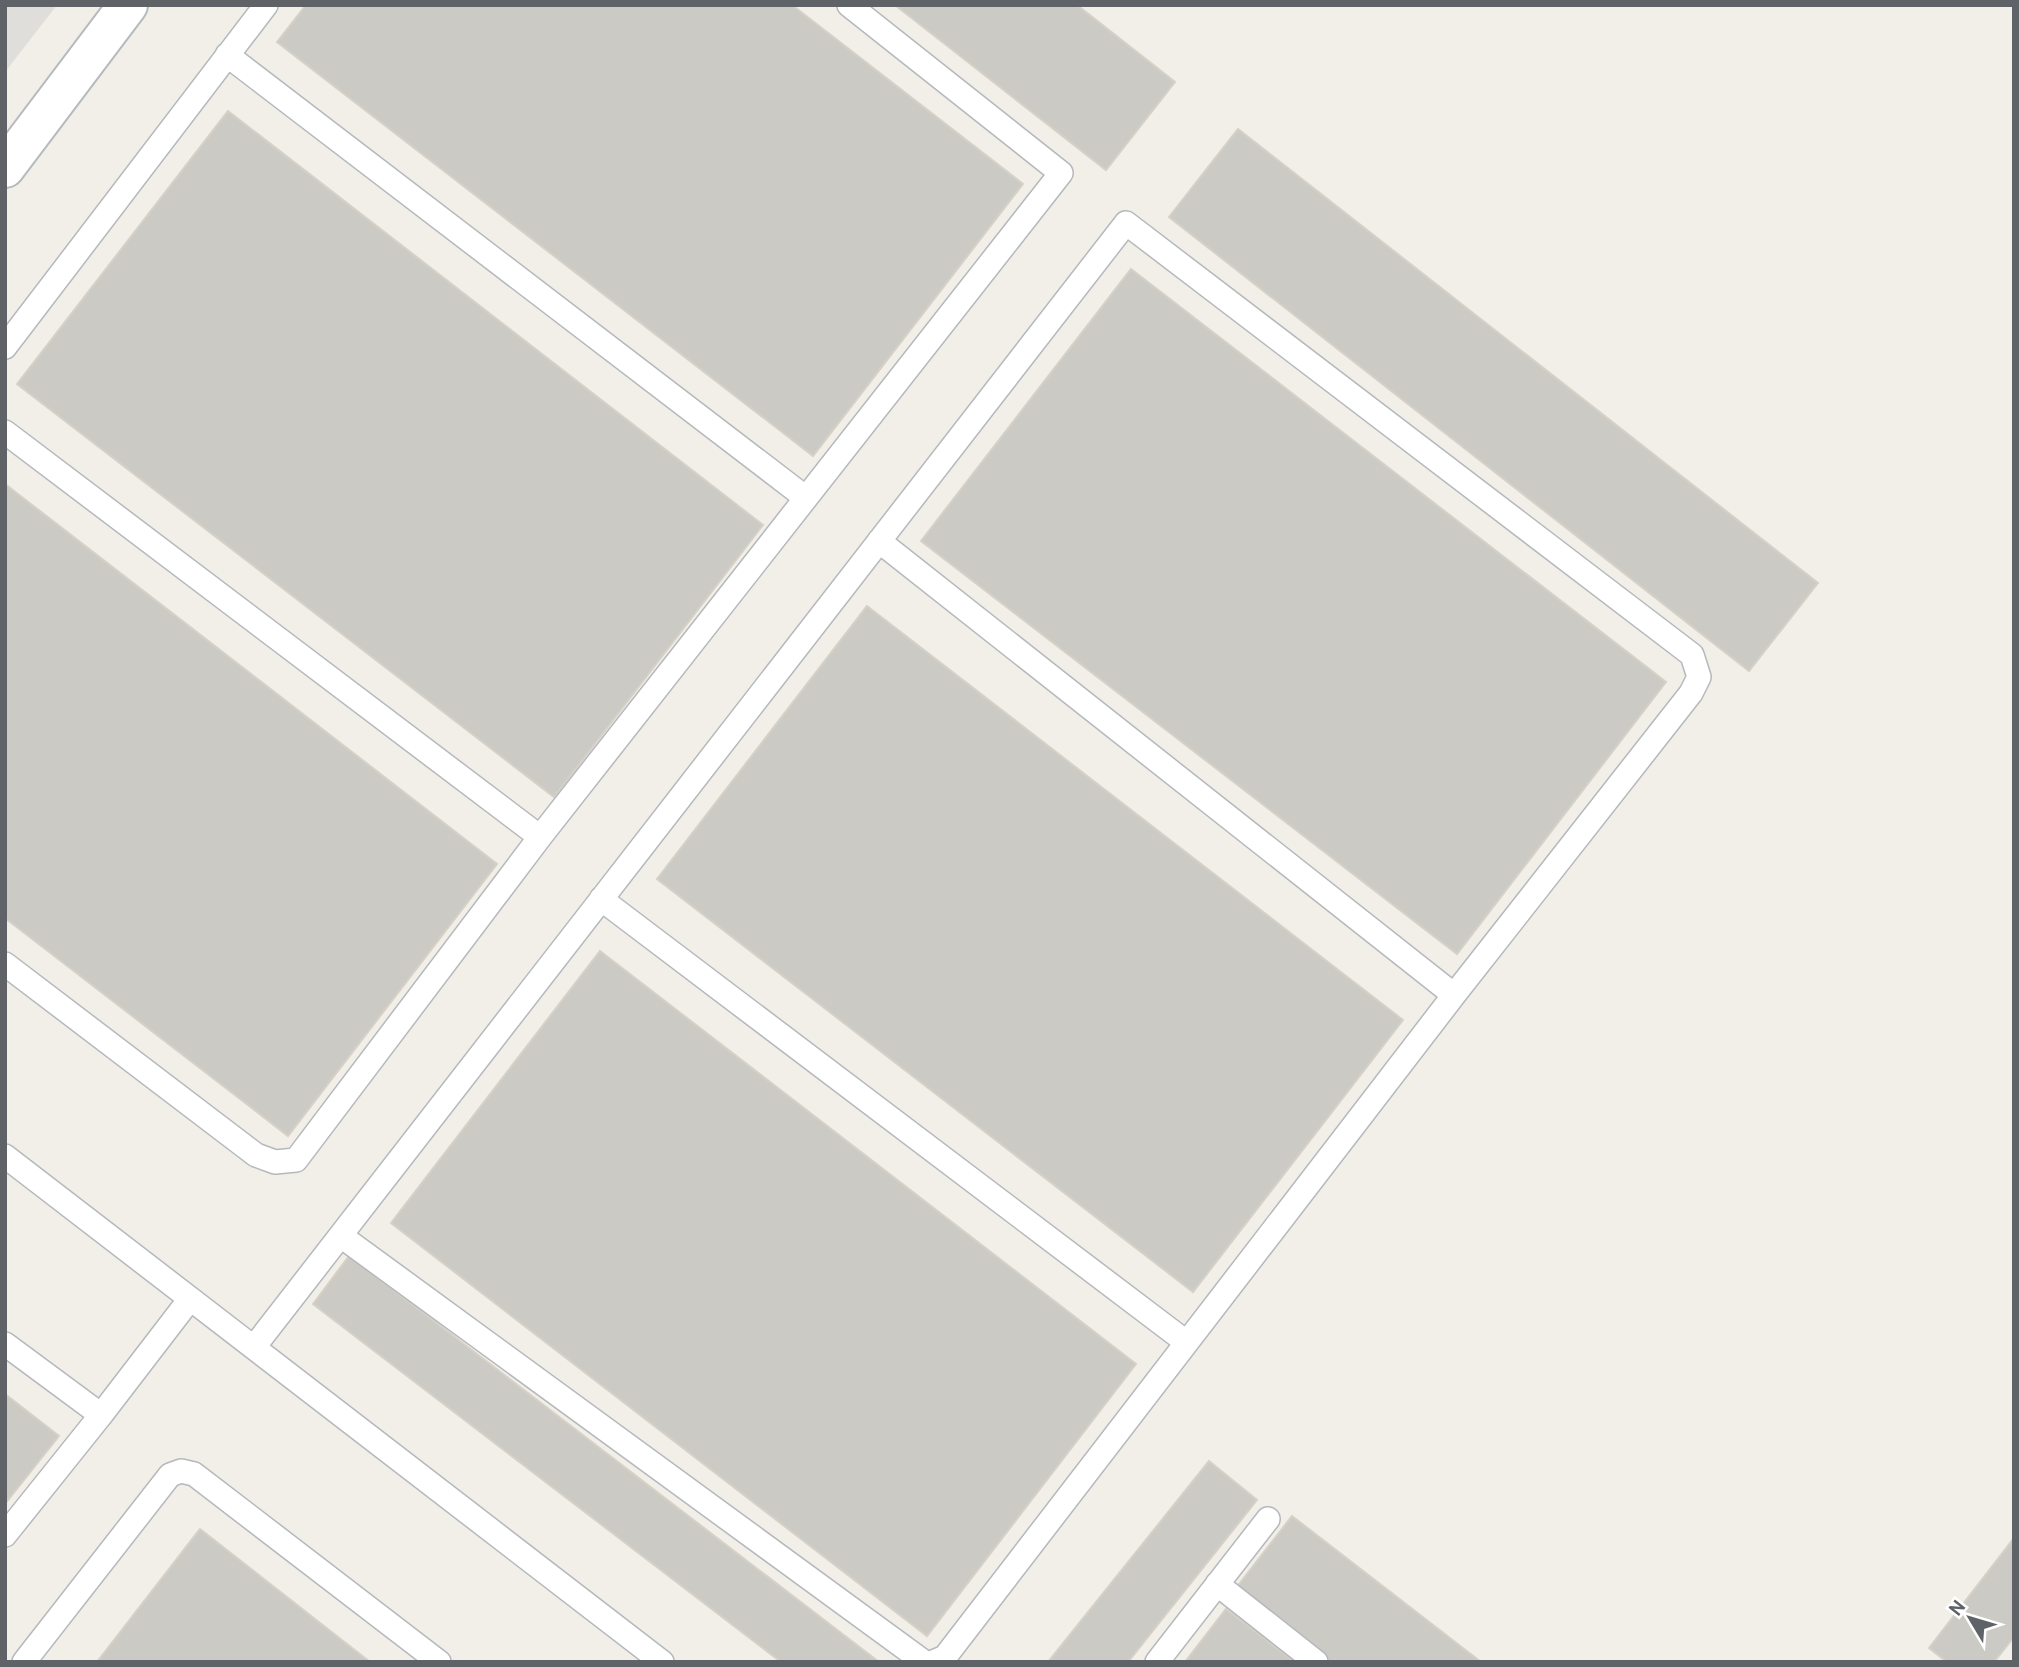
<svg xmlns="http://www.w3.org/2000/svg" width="2019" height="1667" viewBox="0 0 2019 1667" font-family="Overpass,sans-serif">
  <rect width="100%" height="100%" fill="#f1efe8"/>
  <path fill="#e0deda" d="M5 5H57L5 72Z"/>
  <path fill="#cccac5" stroke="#d6d1c6" stroke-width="2" d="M306 5H792L1023 184 813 456 277 42Z
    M895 5H1077L1175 82 1106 170Z
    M228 111 763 525 554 797 17 384Z
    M1238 129 1818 583 1749 671 1169 217Z
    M1131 269 1666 682 1457 954 921 541Z
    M5 484 497 864 288 1136 5 918Z
    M867 606 1403 1020 1193 1292 657 879Z
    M600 951 1136 1364 927 1636 391 1223Z
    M349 1256 879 1662H781L313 1304Z
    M5 1394 59 1436 5 1504Z
    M1209 1461 1257 1500 1128 1662H1048Z
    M1292 1516 1481 1662H1331L1236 1588Z
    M200 1529 370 1662H97Z
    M2014 1538V1637L1994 1662H1947L1929 1648Z
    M1226 1609 1295 1662H1185Z"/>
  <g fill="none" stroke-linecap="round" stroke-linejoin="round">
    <defs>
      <path id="lane" d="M227 55 806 498
        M5 347 266 5
        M5 432 540 837
        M879 541 1454 995
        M601 899 1186 1342
        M5 964 256 1155 275 1162 296 1160 540 837 1061 173 849 5
        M5 1156 662 1662
        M341 1236 924 1662
        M5 1344 101 1415 190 1299
        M254 1347 1126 223 1692 655 1699 677 1691 693 1454 995 945 1657 933 1662
        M5 1535 101 1415
        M1217 1584 1316 1662
        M24 1662 170 1475 181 1471 194 1474 439 1662
        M1157 1662 1268 1519"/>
      <path id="secondary" d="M5 168 128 5"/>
    </defs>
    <use href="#lane" stroke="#b5b8bc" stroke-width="26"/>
    <use href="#secondary" stroke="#b6babf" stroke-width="42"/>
    <use href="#lane" stroke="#fff" stroke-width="23"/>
    <use href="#secondary" stroke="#fff" stroke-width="38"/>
  </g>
  <rect width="2019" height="1667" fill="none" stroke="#5f6368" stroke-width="14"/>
  <g transform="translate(1970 1618) rotate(308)" stroke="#ffffff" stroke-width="5" paint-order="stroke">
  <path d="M0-5L12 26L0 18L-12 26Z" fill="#5f6368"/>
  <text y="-10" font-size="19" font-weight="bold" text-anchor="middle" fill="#5f6368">N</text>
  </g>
</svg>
